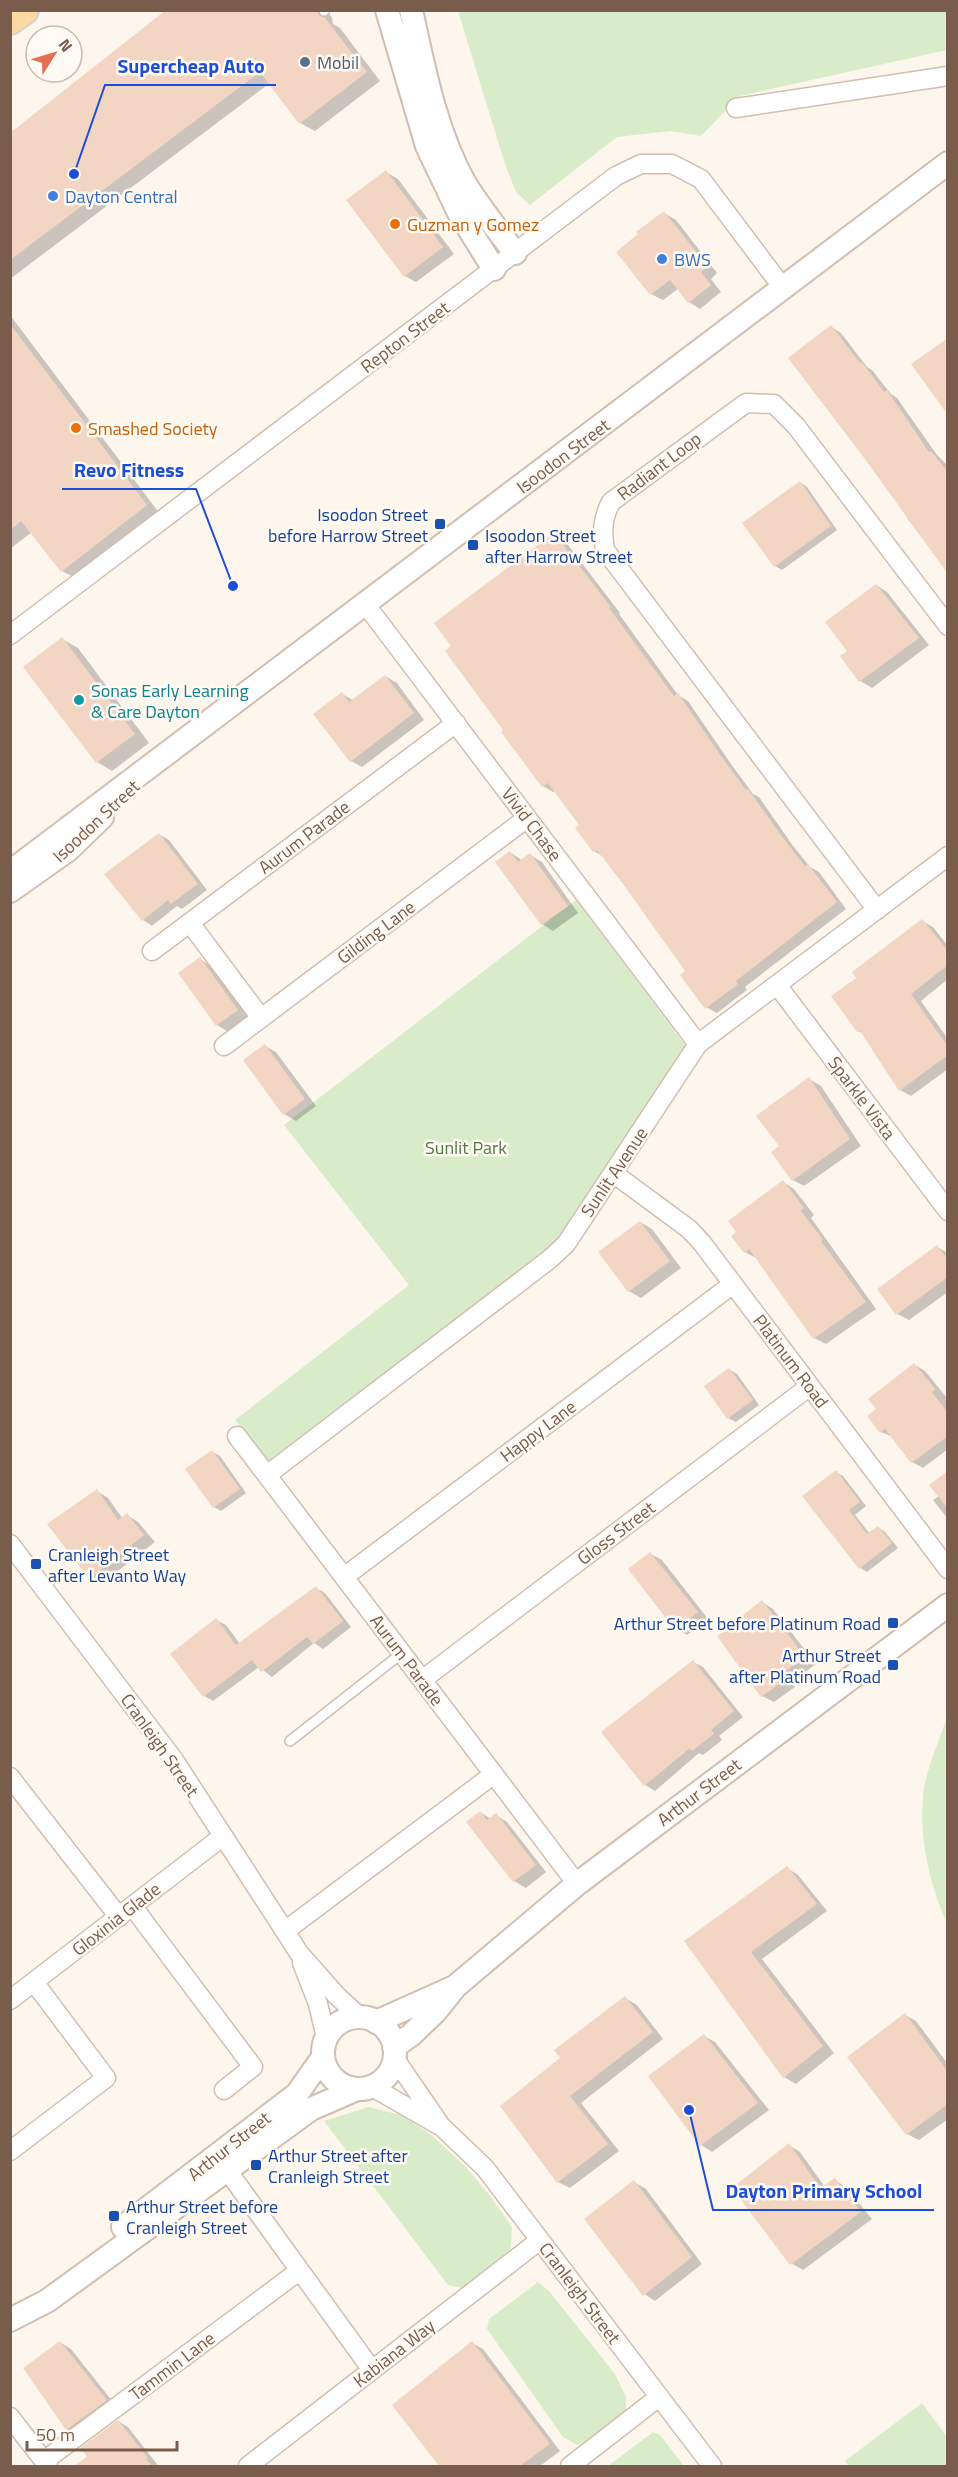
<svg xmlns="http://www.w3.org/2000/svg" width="958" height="2477" viewBox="0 0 958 2477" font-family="'Titillium Web',sans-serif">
  <rect width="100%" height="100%" fill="#fdf6ec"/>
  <path fill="#d8ecc9" d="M458 11H947V50L740 96 701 136 671 131 617 137 530 205 516 192 505 164Z
    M576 900 685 1045 561 1240 269 1464 235 1420 409 1285 284 1125Z
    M947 1717V1924C930 1885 919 1840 923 1797 924 1774 940 1739 947 1717Z
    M369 2107 401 2115 429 2133 466 2167 491 2197 512 2227 511 2247 504 2257 463 2288 448 2285 324 2121Z
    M538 2282 549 2291 615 2374 626 2397V2411L594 2438 577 2445 563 2437 487 2329 489 2319Z
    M922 2403 947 2437V2466H849L845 2461Z
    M653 2432 660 2435 684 2466H608Z"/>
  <path fill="#0003" d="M226 10H327L332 18 333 24 340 28 380 81 315 131 300 123 270 83 10 279V135Z
    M386 172 398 179 454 254 416 282 405 276Z
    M664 213 676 220 717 273 711 279 721 292 700 309 689 302 678 289 663 300 651 294Z
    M10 315 160 514 77 579 62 571 32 532 10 549Z
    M831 327 841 333 867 367 872 370 891 394 897 398 937 455 948 466V571L907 518 909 516Z
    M800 482 807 487 837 530 782 570 775 566Z
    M554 534 565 541 620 613 619 614 678 695 688 701 731 764 753 794 759 797 793 846 810 867 819 872 846 909 745 987 747 990 717 1013 706 1007 688 972 604 857 594 851 581 825 555 791 553 792 543 786Z
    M876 585 887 592 929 645 872 688 860 681 849 651Z
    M62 639 78 648 149 743 112 771 97 762Z
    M385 676 397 683 424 720 362 767 351 761 342 694 353 700Z
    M159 834 169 840 207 890 182 909 177 906 152 926 143 920Z
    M510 852 523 861 530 855 542 862 578 913 553 931 542 924Z
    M922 921 933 927 948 946V979L921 1001 948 1039V1069L911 1096 900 1090 864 1034 858 1031V978Z
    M200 959 211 966 248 1017 228 1032 217 1025Z
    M265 1046 276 1052 316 1106 296 1121 284 1114Z
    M809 1079 821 1086 861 1146 804 1186 793 1180 781 1147Z
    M783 1182 794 1189 814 1215 811 1218 876 1309 826 1344 814 1338 756 1258 745 1252Z
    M640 1222 652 1229 681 1268 641 1298 629 1291 600 1253Z
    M937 1247 948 1253V1292L909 1320 897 1314Z
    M915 1365 925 1371 948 1399V1449L923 1468 912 1462 893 1437 881 1432 878 1409Z
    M729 1369 737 1374 759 1405 736 1422 728 1418Z
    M212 1452 220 1456 246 1493 221 1511 214 1507Z
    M836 1472 843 1476 866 1506 855 1515 870 1534 878 1527 885 1532 898 1548 867 1572 860 1568Z
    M948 1473V1519L933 1500 939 1496Z
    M97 1491 108 1498 123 1519 127 1515 138 1522 155 1542 101 1584 90 1577Z
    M651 1554 662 1560 708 1619 687 1635 676 1629Z
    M316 1588 325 1593 351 1627 323 1649 314 1643 272 1677 259 1667 213 1701 204 1696 216 1620 226 1625 240 1644Z
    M762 1602 773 1609 816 1664 792 1682 795 1687 774 1702 762 1696Z
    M693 1662 703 1667 743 1717 719 1736 722 1740 703 1755 699 1753 655 1791 645 1785 603 1732Z
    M480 1812 491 1819 496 1815 507 1822 546 1872 526 1888 514 1881 468 1822Z
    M787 1868 798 1875 827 1911 762 1959 834 2053 796 2084 784 2077 686 1942Z
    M625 1998 637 2005 663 2039 581 2103 619 2151 570 2188 558 2182 562 2058Z
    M905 2015 916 2021 948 2064V2119L919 2140 907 2134Z
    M704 2036 715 2042 769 2110 712 2152 701 2145 650 2076Z
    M789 2145 800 2152 825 2187 835 2180 846 2187 872 2219 803 2270 791 2263Z
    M634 2182 646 2189 702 2264 655 2301 644 2294Z
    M60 2342 71 2349 117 2407 79 2436 67 2429 25 2368Z
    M472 2343 483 2349 560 2451 540 2466H440L394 2406Z
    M118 2421 128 2427 157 2464 156 2466H86L82 2462Z"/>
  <path fill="#f3d5c3" d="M166 10H317L319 15 325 18 367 72 299 124 260 72 10 260V133Z
    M386 170 443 247 404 277 346 200Z
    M664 211 707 266 701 272 711 285 688 303 670 280 650 295 616 252 638 234 636 232Z
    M10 324 147 505 61 572 21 521 10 530Z
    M831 325 860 363 862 362 884 392 887 390 929 452 931 451 948 472V574L862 455 788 358Z
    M948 338V415L911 364Z
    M800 481 831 526 774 567 742 523Z
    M554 533 611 607 609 608 674 696 678 693 721 756 746 790 748 789 783 838 805 866 808 864 837 902 736 981 738 984 705 1009 680 975 685 971 623 884 597 850 593 852 575 828 579 825 548 783 542 787 501 732 503 730 445 651 451 646 434 623Z
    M876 584 919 638 859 682 840 656 847 651 825 622Z
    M62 637 135 734 96 763 23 667Z
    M385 675 414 713 350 762 313 714 342 692 349 702Z
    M159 833 198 884 171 904 168 900 142 921 104 874Z
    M510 851 518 862 530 853 568 906 541 925 495 862Z
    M922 919 948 951V965L911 994 948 1047V1055L899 1091 860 1031 857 1032 831 996 856 978 852 972Z
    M200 957 238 1010 216 1026 178 973Z
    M265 1044 305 1099 283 1115 243 1060Z
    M809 1077 850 1139 792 1181 771 1152 779 1146 756 1116Z
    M783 1180 804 1208 801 1211 823 1240 821 1241 866 1302 813 1339 749 1249 744 1253 731 1236 736 1232 728 1221Z
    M640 1221 670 1261 628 1292 598 1252Z
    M937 1245 948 1260V1277L896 1315 877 1289Z
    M914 1363 935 1389 932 1392 948 1413V1436L911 1463 885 1429 880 1433 867 1416 876 1409 868 1399Z
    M729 1368 753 1400 727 1419 704 1386Z
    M212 1450 240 1489 213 1508 185 1469Z
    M836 1470 860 1502 849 1510 867 1534 878 1526 892 1543 859 1569 802 1496Z
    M948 1471V1509L929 1485Z
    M97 1489 118 1520 127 1513 144 1535 89 1579 47 1524Z
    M650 1552 698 1612 675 1630 628 1569Z
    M316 1586 343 1621 313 1644 307 1637 261 1672 252 1660 203 1697 170 1654 216 1618 236 1645Z
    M762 1600 805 1657 781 1675 785 1680 761 1697 717 1636 742 1618 741 1617Z
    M693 1660 734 1711 711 1730 714 1734 692 1751 690 1748 644 1786 601 1732Z
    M480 1811 487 1820 496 1813 536 1865 513 1882 466 1822Z
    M787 1866 817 1904 751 1952 823 2046 783 2078 684 1941Z
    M625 1996 653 2032 570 2096 608 2144 557 2183 500 2106 560 2058 554 2050Z
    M905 2013 948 2072V2104L906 2135 847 2057Z
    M704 2034 758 2103 700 2146 648 2076Z
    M789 2143 820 2188 835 2178 861 2212 790 2265 732 2188Z
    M634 2180 692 2257 643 2296 584 2219Z
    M60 2341 107 2400 66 2430 23 2368Z
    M472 2341 550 2444 520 2466H439L392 2405Z
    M118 2420 148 2458 146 2459 152 2466H74L87 2457 80 2448Z"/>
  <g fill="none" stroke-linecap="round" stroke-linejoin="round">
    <defs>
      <path id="service" d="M324 11 325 10
        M290 1741 402 1653"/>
      <path id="minor" d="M736 108 948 76
        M366 605 698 1044
        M10 635 616 176 641 164H672L701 179 783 288
        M877 910 605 550C602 532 602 519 611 502L746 403 774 404 796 426 948 626
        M190 923 261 1018
        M152 951 456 723
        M777 985 948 1211
        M224 1046 527 818
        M613 1173 689 1229 702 1243 948 1569
        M237 1436 577 1884
        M267 1475 550 1259 566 1244 698 1044 948 856
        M10 1544 174 1760 299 1953 336 1995 361 2018
        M344 1577 733 1284
        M422 1680 810 1386
        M10 1777 119 1917
        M133 1907 253 2067 224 2090
        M285 1931 494 1774
        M302 1963 318 2004 326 2038
        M10 2000 222 1837
        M395 2059 439 2123
        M372 2087 442 2127 485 2168 712 2466
        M10 2151 106 2078 34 1982
        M227 2170 372 2370
        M10 2417 48 2466
        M44 2461 299 2271
        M248 2466 540 2240
        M570 2466 659 2397"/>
      <path id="tertiary" d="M387 10 427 146 459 213 494 269
        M411 10C424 69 435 129 464 182 479 207 498 230 515 253
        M10 872 948 163
        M10 891 68 850 102 817
        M323 2053a36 36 0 1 1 72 0a36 36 0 1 1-72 0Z
        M376 2022 452 1988
        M394 2047 411 2035 436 2011 456 1986 577 1884 948 1605
        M123 2227 297 2094 323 2057
        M10 2320 47 2301 311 2109 357 2089"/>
      <path id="primary" d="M10 20 24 10"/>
    </defs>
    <use href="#service" stroke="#d1beb0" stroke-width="12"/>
    <use href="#minor" stroke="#d1beb0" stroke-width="21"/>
    <use href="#tertiary" stroke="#d1beb0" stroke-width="26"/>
    <use href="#primary" stroke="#dad1cd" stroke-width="32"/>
    <use href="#service" stroke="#fff" stroke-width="9"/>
    <use href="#minor" stroke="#fff" stroke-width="18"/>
    <use href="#tertiary" stroke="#fff" stroke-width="22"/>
    <use href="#primary" stroke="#fbd9a5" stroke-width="28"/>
  </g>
  <circle fill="#5c6f8a" stroke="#fffaf3" stroke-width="2" cx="305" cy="62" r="6"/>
  <g fill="#3f7fe0" stroke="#fffaf3" stroke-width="2">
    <circle cx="53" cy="196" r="6"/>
    <circle cx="662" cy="259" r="6"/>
  </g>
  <g fill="#e8710a" stroke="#fffaf3" stroke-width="2">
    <circle cx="395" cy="224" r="6"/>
    <circle cx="76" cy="428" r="6"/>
  </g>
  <g fill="#1a4fb4" stroke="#fffaf3" stroke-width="2">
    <rect x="434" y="518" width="12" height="12" rx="3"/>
    <rect x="467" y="539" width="12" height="12" rx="3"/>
    <rect x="30" y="1558" width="12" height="12" rx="3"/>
    <rect x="887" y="1617" width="12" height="12" rx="3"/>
    <rect x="887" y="1659" width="12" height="12" rx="3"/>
    <rect x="250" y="2159" width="12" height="12" rx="3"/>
    <rect x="108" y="2210" width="12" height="12" rx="3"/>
  </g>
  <circle fill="#0f9aa8" stroke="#fffaf3" stroke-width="2" cx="79" cy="700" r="6"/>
  <g text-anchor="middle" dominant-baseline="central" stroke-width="5" stroke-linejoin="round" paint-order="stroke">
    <g font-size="18" fill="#4e5e75" stroke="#fffaf3" text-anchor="start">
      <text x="317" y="62">Mobil</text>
    </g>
    <g font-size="18" fill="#366cbe" stroke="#fffaf3" text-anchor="start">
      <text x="65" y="196">Dayton Central</text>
      <text x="674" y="259">BWS</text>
    </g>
    <g font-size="18" fill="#c56008" stroke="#fffaf3" text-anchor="start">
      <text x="407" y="224">Guzman y Gomez</text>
      <text x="88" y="428">Smashed Society</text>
    </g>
    <g font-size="18" fill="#7a5c4d" stroke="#fffaf3">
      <text transform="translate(405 337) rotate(-37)">Repton Street</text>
      <text transform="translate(563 456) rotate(-37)">Isoodon Street</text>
      <text transform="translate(659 466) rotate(-37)">Radiant Loop</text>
      <text transform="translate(96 821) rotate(-43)">Isoodon Street</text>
      <text transform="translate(532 824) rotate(53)">Vivid Chase</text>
      <text transform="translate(304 837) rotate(-37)">Aurum Parade</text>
      <text transform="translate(376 932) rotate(-37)">Gilding Lane</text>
      <text transform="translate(862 1098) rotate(53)">Sparkle Vista</text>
      <text transform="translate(614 1172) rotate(-56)">Sunlit Avenue</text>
      <text transform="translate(791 1361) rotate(53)">Platinum Road</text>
      <text transform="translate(538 1431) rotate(-37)">Happy Lane</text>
      <text transform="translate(616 1533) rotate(-37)">Gloss Street</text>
      <text transform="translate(407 1660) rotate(53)">Aurum Parade</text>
      <text transform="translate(160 1745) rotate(55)">Cranleigh Street</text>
      <text transform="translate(699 1792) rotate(-37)">Arthur Street</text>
      <text transform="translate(116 1919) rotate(-38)">Gloxinia Glade</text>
      <text transform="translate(229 2146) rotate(-38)">Arthur Street</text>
      <text transform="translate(580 2293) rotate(53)">Cranleigh Street</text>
      <text transform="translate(394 2353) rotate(-38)">Kabiana Way</text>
      <text transform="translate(172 2366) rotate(-37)">Tammin Lane</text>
    </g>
    <g font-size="18" fill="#164399" stroke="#fffaf3" text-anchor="start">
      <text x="428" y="514" text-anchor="end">Isoodon Street<tspan x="428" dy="21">before Harrow Street</tspan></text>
      <text x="485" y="535">Isoodon Street<tspan x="485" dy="21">after Harrow Street</tspan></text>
      <text x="48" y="1554">Cranleigh Street<tspan x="48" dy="21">after Levanto Way</tspan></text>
      <text x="881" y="1623" text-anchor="end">Arthur Street before Platinum Road</text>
      <text x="881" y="1655" text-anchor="end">Arthur Street<tspan x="881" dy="21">after Platinum Road</tspan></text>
      <text x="268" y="2155">Arthur Street after<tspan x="268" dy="21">Cranleigh Street</tspan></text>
      <text x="126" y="2206">Arthur Street before<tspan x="126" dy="21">Cranleigh Street</tspan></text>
    </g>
    <g font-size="18" fill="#0d838f" stroke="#fffaf3" text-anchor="start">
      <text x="91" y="690">Sonas Early Learning<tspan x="91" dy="21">&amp; Care Dayton</tspan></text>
    </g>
    <g font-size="18" fill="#537a41" stroke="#fffaf3">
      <text x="466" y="1147">Sunlit Park</text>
    </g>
  </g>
  <path fill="none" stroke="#1d4ed8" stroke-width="2" d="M74 174L105 85H276M233 586L196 489H62M689 2110L713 2210H934"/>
  <g fill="#1d4ed8" stroke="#fffaf3" stroke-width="2">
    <circle cx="74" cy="174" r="6"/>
    <circle cx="233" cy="586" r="6"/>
    <circle cx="689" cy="2110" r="6"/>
  </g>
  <g font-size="20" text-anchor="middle" font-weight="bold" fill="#1d4ed8" stroke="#fffaf3" stroke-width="5" stroke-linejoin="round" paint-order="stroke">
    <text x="191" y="73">Supercheap Auto</text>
    <text x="129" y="477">Revo Fitness</text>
    <text x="824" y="2198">Dayton Primary School</text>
  </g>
  <rect width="958" height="2477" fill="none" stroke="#7a5c4d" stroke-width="24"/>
  <g transform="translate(54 54) rotate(53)"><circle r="28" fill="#fffaf3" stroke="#cabbb1" stroke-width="1.5"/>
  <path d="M0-4.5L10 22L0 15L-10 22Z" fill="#e76f51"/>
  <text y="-9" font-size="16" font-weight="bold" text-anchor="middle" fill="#7a5c4d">N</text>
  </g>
  <path d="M27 2441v9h150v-9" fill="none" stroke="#7a5c4d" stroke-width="3"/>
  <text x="36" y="2441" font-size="18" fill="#7a5c4d" stroke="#fffaf3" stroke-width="4.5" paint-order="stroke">50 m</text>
</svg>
